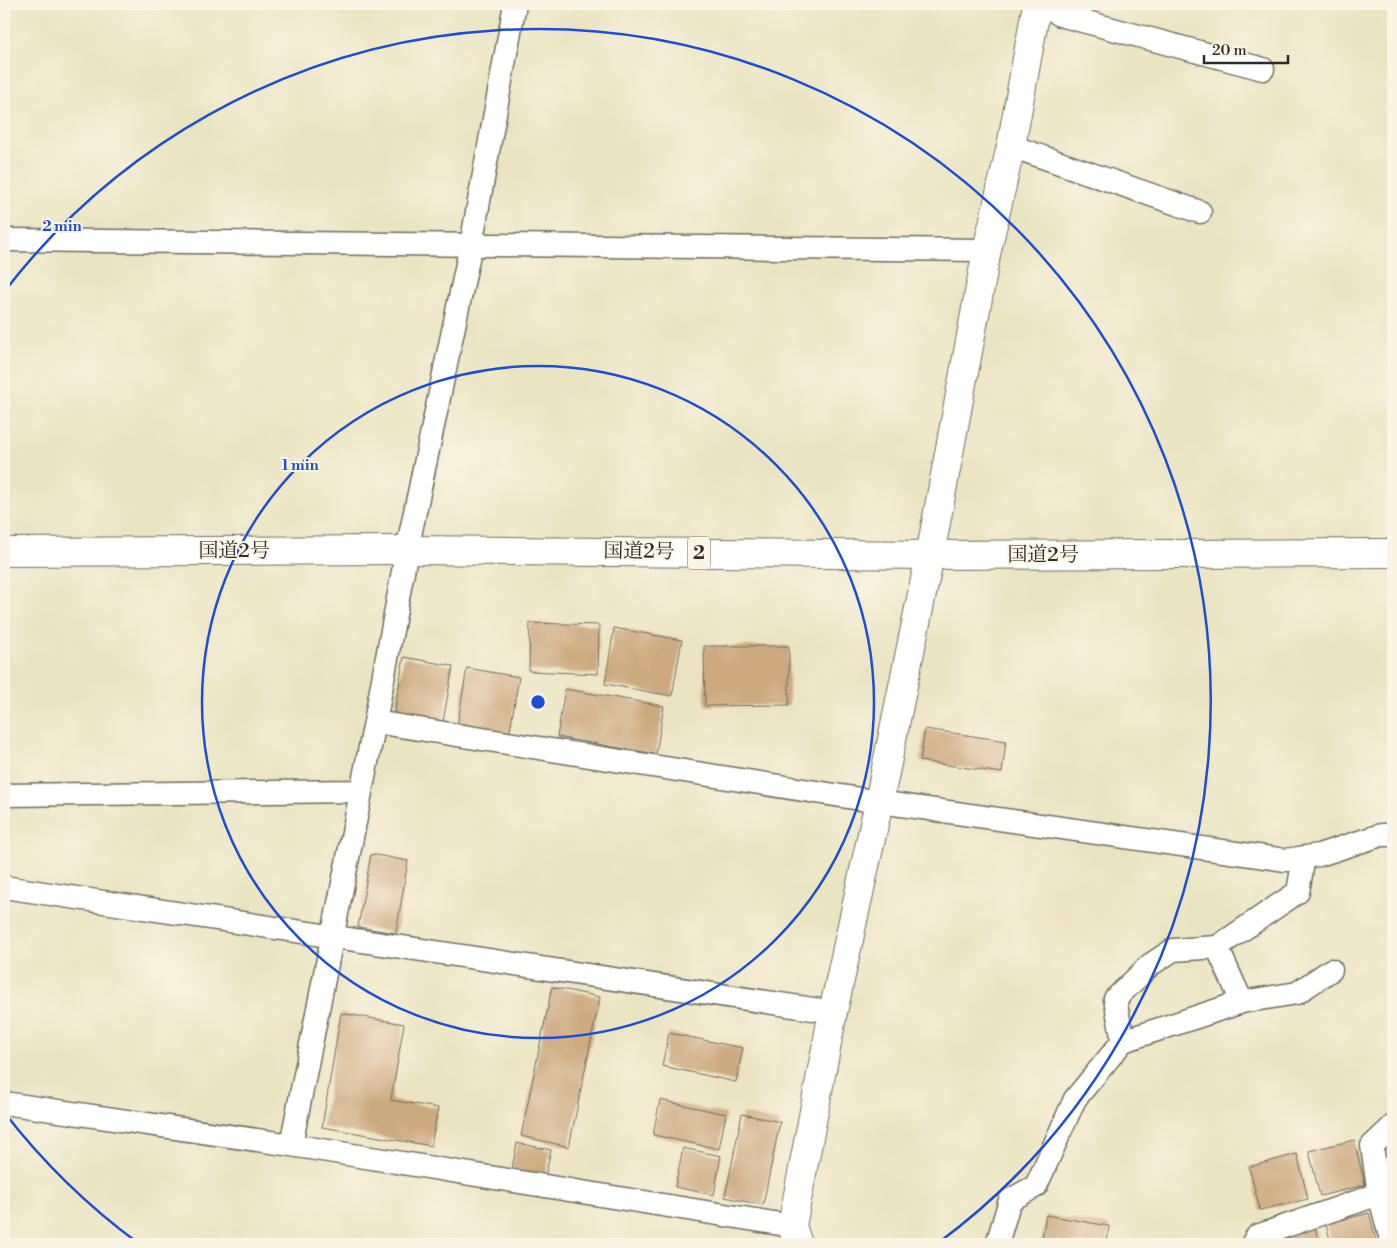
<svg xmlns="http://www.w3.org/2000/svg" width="1397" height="1248" viewBox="0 0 1397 1248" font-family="'Libre Bodoni','Noto Serif JP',serif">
  <rect width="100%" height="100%" fill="#fcf5e5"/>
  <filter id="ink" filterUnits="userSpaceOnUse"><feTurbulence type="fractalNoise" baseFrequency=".02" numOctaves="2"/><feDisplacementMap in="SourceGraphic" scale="10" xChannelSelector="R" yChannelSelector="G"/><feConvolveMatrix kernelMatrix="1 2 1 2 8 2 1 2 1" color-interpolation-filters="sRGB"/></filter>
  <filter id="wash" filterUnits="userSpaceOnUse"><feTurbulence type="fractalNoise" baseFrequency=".0096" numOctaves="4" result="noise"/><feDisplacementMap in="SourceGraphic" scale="20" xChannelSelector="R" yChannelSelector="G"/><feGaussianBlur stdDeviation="1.12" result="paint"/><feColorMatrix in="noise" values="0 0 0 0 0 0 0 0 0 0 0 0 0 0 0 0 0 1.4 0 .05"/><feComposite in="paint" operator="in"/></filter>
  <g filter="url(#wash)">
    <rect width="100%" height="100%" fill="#ebe4c2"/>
    <g id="blocks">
      <path fill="#cda97f" d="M530 623 599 625 598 674 529 671Z
        M614 628 682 640 672 696 605 684Z
        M704 646H789V705L705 706Z
        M404 657 453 666 443 722 394 714Z
        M467 668 519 677 509 736 457 727Z
        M565 689 664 706 656 754 557 737Z
        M925 729 1006 741 1002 773 920 761Z
        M371 854 408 861 396 933 358 927Z
        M552 987 600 997 569 1147 521 1136Z
        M341 1013 404 1024 391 1100 438 1108 431 1146 322 1127Z
        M669 1033 743 1048 736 1082 662 1066Z
        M660 1100 726 1114 719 1149 653 1135Z
        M742 1114 780 1122 763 1205 725 1197Z
        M1354 1140 1365 1185 1320 1196 1309 1151Z
        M517 1143 551 1150 544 1181 511 1174Z
        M683 1148 721 1156 714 1195 675 1187Z
        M1297 1154 1308 1199 1260 1210 1249 1167Z
        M1369 1213 1377 1244H1331L1326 1224Z
        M1046 1215 1109 1226 1107 1244H1041Z
        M1315 1227 1319 1244H1271L1270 1238Z"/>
    </g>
  </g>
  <g filter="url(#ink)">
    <use href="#blocks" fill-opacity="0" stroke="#6e6c60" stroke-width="1"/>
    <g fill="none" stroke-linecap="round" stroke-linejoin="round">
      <defs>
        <path id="street" d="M1046 4 1060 15 1263 69
          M1011 146 1200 212
          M4 240 987 250
          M375 722 879 802 1286 860 1319 855 1381 835H1393
          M4 795 361 791
          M4 887 833 1012
          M1217 947 1242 1002
          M1123 1041 1242 1002 1297 993 1331 970
          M4 1103 291 1145 792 1226
          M291 1145 375 722 407 550 471 245 515 4
          M997 1244 1010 1200 1036 1186 1075 1099 1123 1041 1115 999 1150 965 1173 950 1217 947 1298 892 1304 857
          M1252 1244 1257 1236 1379 1194
          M1392 1244 1379 1194 1372 1146 1393 1126"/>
        <path id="secondary" d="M798 1244 792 1226 833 1012 879 802 930 555 987 250 1011 146 1037 4"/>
        <path id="highway" d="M4 552 407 550 930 555 1393 553"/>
      </defs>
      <use href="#street" stroke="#6e6c60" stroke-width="25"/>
      <use href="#secondary" stroke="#6e6c60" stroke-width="30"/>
      <use href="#highway" stroke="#6e6c60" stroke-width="30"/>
      <use href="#street" stroke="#fff" stroke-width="22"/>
      <use href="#secondary" stroke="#fff" stroke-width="28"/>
      <use href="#highway" stroke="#fff" stroke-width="28"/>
    </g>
  </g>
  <g fill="none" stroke="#1d4ed8" stroke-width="2.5">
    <circle cx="538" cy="702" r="336"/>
    <path d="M138 1243A673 673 0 0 1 4 1112M4 292A673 673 0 1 1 938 1243"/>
  </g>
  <g text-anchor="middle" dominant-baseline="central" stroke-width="4" stroke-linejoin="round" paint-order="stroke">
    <rect fill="#fcf5e5" stroke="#6a6863" stroke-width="1" x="688" y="536.5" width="22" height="33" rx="4"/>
    <g font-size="19" font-weight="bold" fill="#2b2b2b">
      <text x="699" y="553">2</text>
    </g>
    <g font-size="20" fill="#2b2b2b" stroke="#fcf5e5">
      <text x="234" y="551">国道2号</text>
      <text transform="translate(639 552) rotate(1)">国道2号</text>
      <text x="1043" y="555">国道2号</text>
    </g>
  </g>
  <circle cx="538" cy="702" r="8" fill="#1d4ed8" stroke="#fcf5e5" stroke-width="2.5"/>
  <g font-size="15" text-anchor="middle" font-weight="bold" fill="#1d4ed8" stroke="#fcf5e5" stroke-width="4" stroke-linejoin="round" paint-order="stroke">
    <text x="62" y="231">2 min</text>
    <text x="300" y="470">1 min</text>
  </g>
  <rect width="1397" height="1248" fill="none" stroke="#fcf5e5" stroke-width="20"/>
  <path d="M1204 55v8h84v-8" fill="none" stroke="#2b2b2b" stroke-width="2.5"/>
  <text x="1212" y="55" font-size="15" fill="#2b2b2b" stroke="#fcf5e5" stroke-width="4" paint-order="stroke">20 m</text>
</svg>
